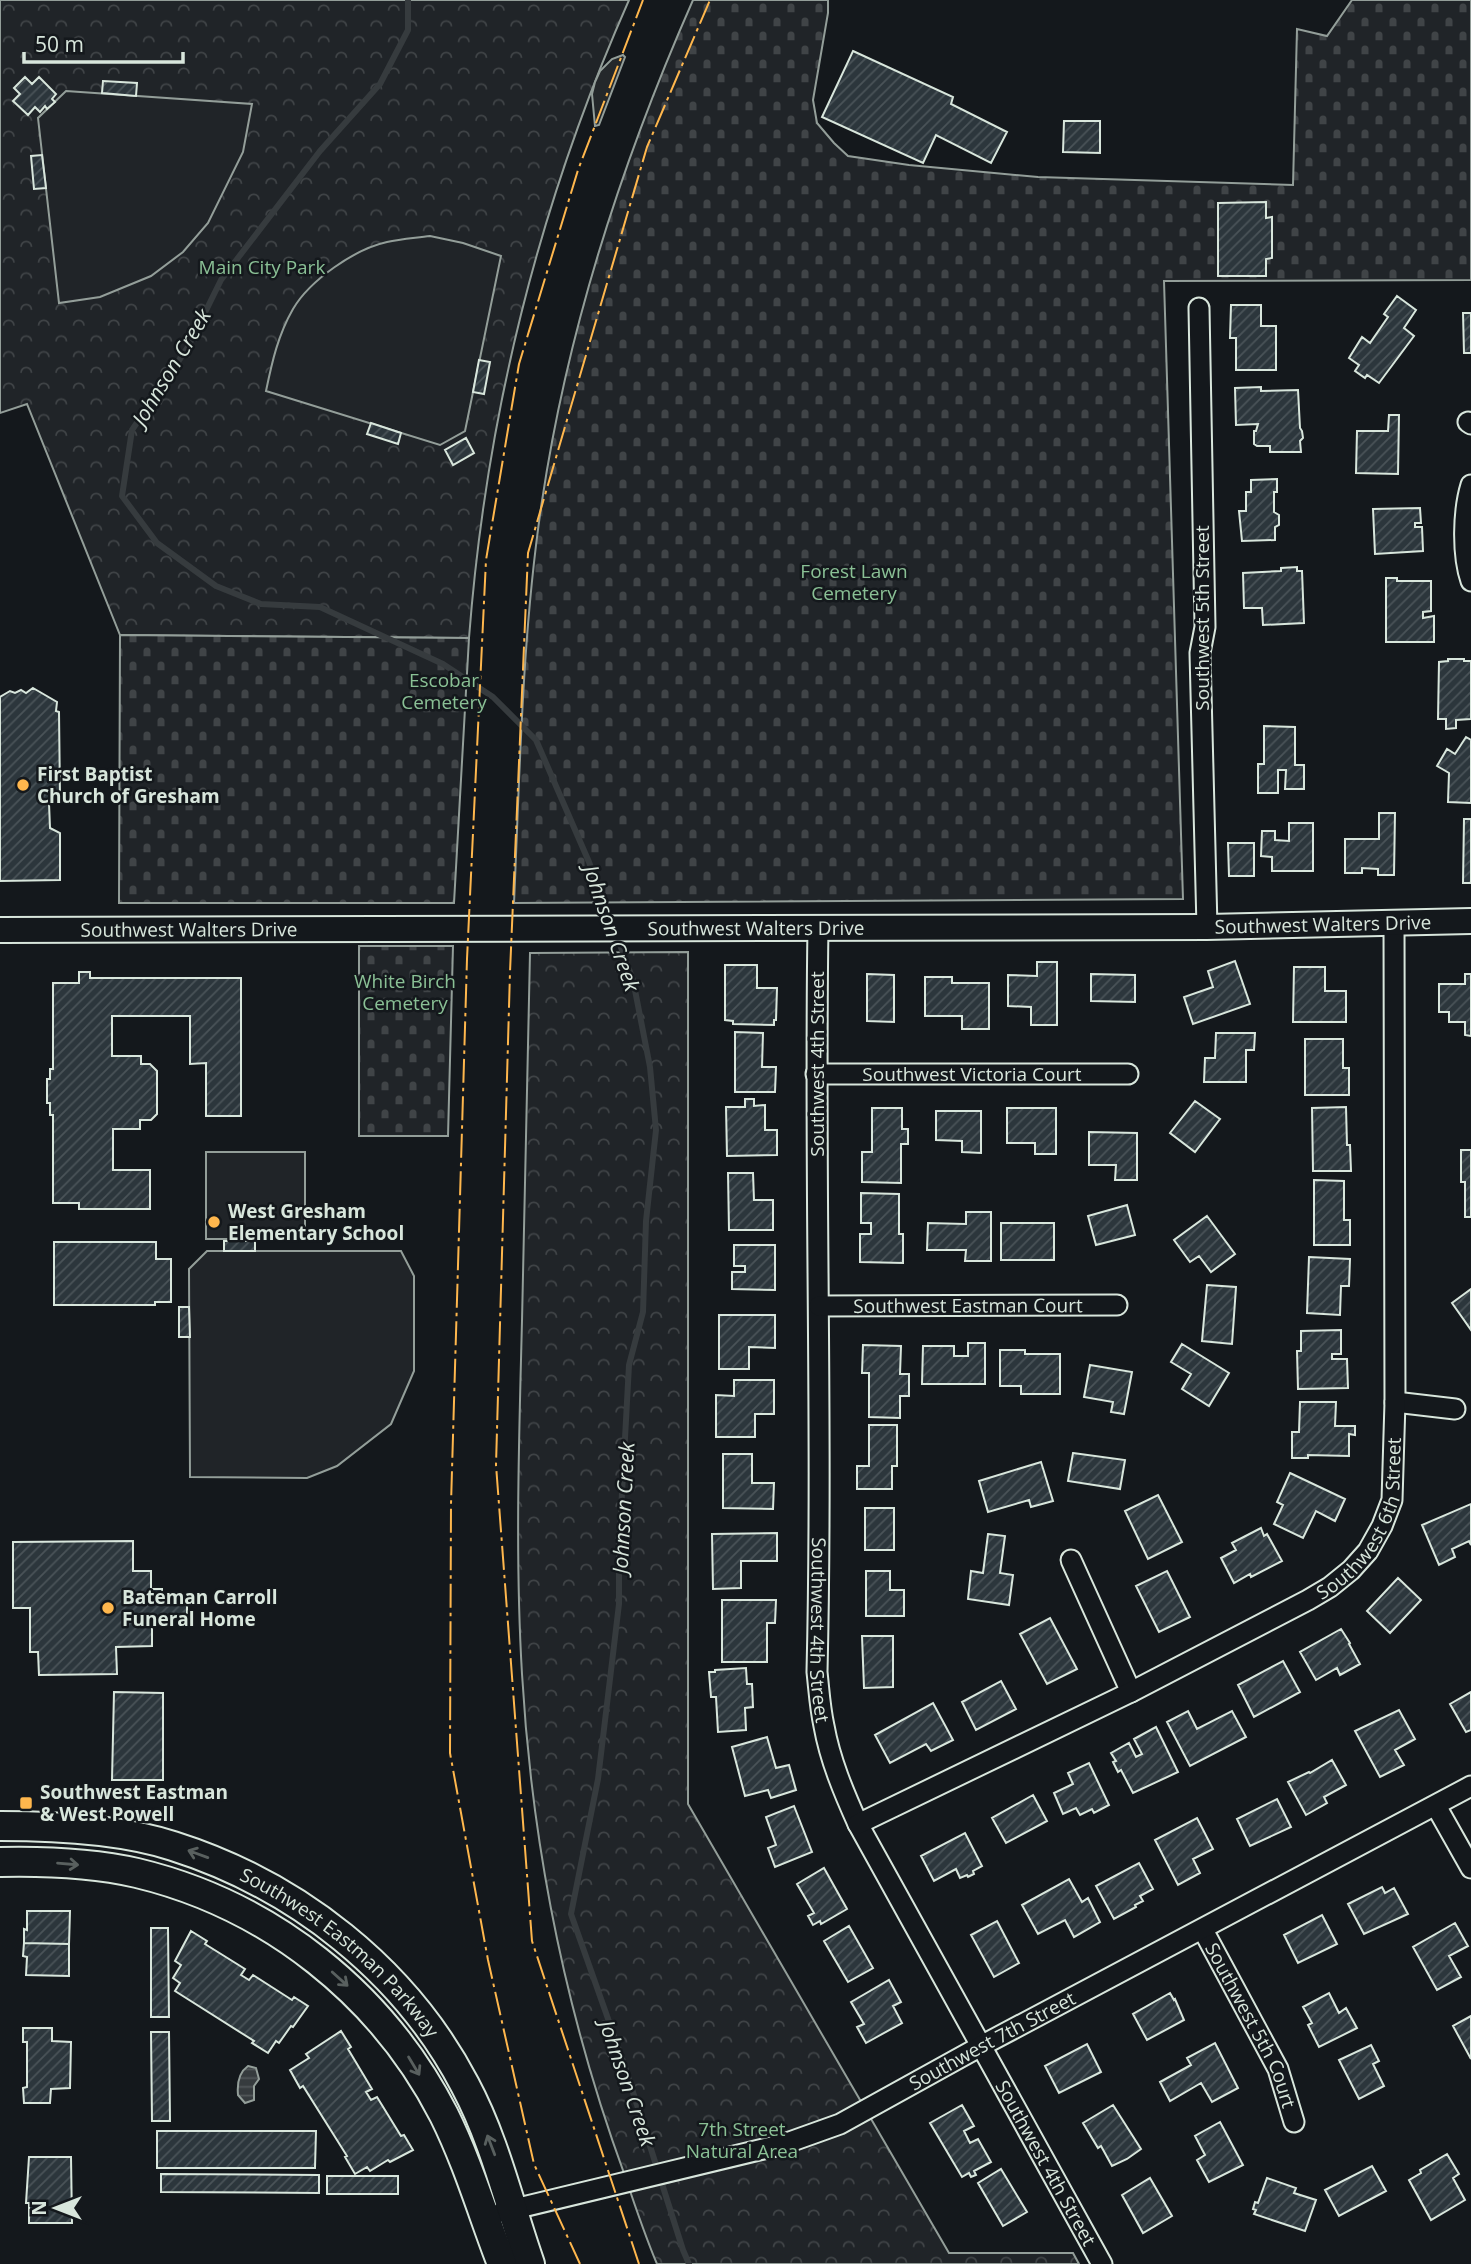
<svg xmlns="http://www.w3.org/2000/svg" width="1471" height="2264" viewBox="0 0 1471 2264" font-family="'Open Sans',sans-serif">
  <defs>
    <pattern id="forest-crowns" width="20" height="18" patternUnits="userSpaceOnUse" patternTransform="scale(1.75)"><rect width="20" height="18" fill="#202428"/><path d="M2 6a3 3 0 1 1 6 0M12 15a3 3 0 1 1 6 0" fill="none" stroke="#404447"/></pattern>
    <pattern id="cemetery-stones" width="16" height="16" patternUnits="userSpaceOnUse" patternTransform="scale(1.75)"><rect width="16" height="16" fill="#202428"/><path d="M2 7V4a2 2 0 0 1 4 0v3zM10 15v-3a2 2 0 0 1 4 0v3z" fill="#404447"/></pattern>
    <pattern id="water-rules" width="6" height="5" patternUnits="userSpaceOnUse" patternTransform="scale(1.75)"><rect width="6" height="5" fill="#363b3e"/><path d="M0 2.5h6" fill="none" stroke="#525759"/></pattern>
    <pattern id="building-hatch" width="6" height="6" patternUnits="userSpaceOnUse" patternTransform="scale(1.75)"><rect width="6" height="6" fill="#2c363c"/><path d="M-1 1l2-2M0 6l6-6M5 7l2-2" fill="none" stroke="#4a5358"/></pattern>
  </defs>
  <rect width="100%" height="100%" fill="#14181c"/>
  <path fill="url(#forest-crowns)" stroke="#939e99" stroke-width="2" d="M0 0H629C539 203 486 417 469 638L120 635 27 404 0 413Z
    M688 952V1804L949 2253H1073L1079 2264H657C645 2236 635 2206 625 2176 566 2015 532 1846 522 1674 515 1556 519 1439 522 1321 525 1198 527 1076 530 953Z"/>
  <path fill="url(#cemetery-stones)" stroke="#939e99" stroke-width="2" d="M693 0H828V13L813 100 817 123 834 143 848 156 909 165 1038 177 1293 185 1297 29 1327 36 1352 0H1471V280L1164 281 1183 899 514 903C520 769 522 634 542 501 568 327 622 161 693 0Z
    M120 635 469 638 454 903H119Z
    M359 946H453L448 1136H359Z"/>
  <path fill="#202428" stroke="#939e99" stroke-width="2" d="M66 91 252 104 243 152 208 223 183 252 151 276 100 297 59 303 38 118Z
    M430 236 463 243 501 256 465 431 440 445 266 391C272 362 278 335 293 309 310 280 355 249 387 242 401 239 416 238 430 236Z
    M206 1152H305V1239H206Z
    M207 1251H401L414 1276V1371L391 1424 337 1466 307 1478 190 1477 189 1269Z"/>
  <path fill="#24282b" stroke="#939e99" stroke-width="2" d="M623 55 625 57 599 125 595 126 592 94 595 82 600 71 612 59Z"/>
  <path fill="url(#water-rules)" stroke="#939e99" stroke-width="2" d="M248 2066 256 2068 259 2079 254 2086V2100L245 2103 238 2095C237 2084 238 2073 248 2066Z"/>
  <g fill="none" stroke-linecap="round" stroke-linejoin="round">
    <path stroke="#363b3e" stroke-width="6" d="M408 0V30L380 84 320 151 221 280 188 347 132 430 122 496 157 543 216 586 261 604 320 607 443 664 493 697 536 740 589 862 612 924
      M616 934 633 980 650 1067 656 1130 646 1221 643 1312 629 1365 619 1548V1604L598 1779 571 1914 624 2064 683 2250 689 2264"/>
  </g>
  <path fill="url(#building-hatch)" stroke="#d8e6dc" stroke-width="2" d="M853 51 953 97 951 104 1007 132 991 163 936 135 923 163 822 117Z
    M25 77 32 84 39 77 56 94 52 99 55 102 47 109 45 106 40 112 35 107 28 115 13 101 20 94 14 88Z
    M103 81 137 83 136 96 102 93Z
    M1064 121H1100V153L1063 152Z
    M42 155 46 188 34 189 31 156Z
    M1266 202V218L1272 217V258L1266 259V276H1218V203Z
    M1397 296 1416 310 1404 328 1414 336 1379 383 1367 375 1365 378 1355 371 1359 365 1349 358 1362 337 1370 343 1388 317 1384 314Z
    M1231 305H1261V326H1276V370H1236V338H1230Z
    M1463 313H1471V353H1464Z
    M479 360 490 362 484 394 473 392Z
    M1261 387V391L1298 390 1300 428 1302 431 1303 438 1300 441 1301 452H1270V446H1257L1254 444V431H1256L1258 424 1236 425 1235 388Z
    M1389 415H1399L1398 474 1356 473 1357 431H1388Z
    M371 423 401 433 398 444 367 434Z
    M466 438 474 453 453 465 445 450Z
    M1277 479V492H1274V512L1279 515V525L1275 527V540L1242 541 1239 511H1246V492H1251V480Z
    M1420 508 1421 523H1415V527H1422L1423 551 1375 554 1373 509Z
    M1297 567V571H1302L1304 623 1263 625 1262 608H1244L1243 573 1281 571V568Z
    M1386 578H1397V581H1431V611L1423 612V618L1434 616V642H1386Z
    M1448 659H1464V661H1471V719L1456 720V728L1446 729V719H1438L1439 662 1448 661Z
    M33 688 57 702 56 711 59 712 60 797 49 803 50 828 60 833V880L0 881V697L10 691 15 693 21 690 26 693Z
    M1264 726 1295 727V765H1304V789H1285L1286 770H1278V793H1258V764H1264Z
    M1466 737 1471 740V803L1448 802 1449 773 1437 766 1447 749 1455 754Z
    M1379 813H1395L1394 875H1378V869L1362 868V873H1345V839H1379Z
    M1464 819H1471V883H1463Z
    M1289 823H1313V871H1272V857L1261 856 1262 831H1275V840L1289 841Z
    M1228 843H1254V876H1229Z
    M1235 961 1250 1004 1193 1024 1184 997 1213 987 1208 971Z
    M1037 962H1057V1025H1031V1007L1008 1006V975L1037 976Z
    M725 965H757V988H777L776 1020H774V1025L733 1024V1021L725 1020Z
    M1294 967H1325V991H1346V1022H1293Z
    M79 972H90V978H241V1116H206V1063L190 1064V1016H112V1056H141V1064H150L157 1071V1114L151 1120H140V1129H113V1170H150V1209H79V1203H53V1115H50V1103H47V1079H50V1069H53V983H79Z
    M867 974 894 975V1022L867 1021Z
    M1091 974 1135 975V1002L1091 1001Z
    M1465 974H1471V1036L1465 1035V1022H1449V1012H1439V984H1465Z
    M925 977H952V983H989V1029H962V1016H925Z
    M735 1032 763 1033 762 1067H776L775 1092H735Z
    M1216 1033H1255L1254 1050H1246V1082H1204L1205 1058H1215Z
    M1305 1039H1343V1068H1349V1095H1305Z
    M745 1099H754V1106L765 1105V1130H777V1155L727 1156 726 1107H745Z
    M1195 1101 1220 1119 1195 1152 1170 1133Z
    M1346 1107 1347 1145H1350L1351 1171H1313L1312 1108Z
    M872 1108H902V1129H908V1144H901V1183L862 1182V1152H872Z
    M1007 1108H1056V1154H1035V1143H1007Z
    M936 1111H981V1153L962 1152V1141L936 1140Z
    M1089 1132 1137 1133V1180H1115L1116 1165H1089Z
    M1461 1150H1471V1217H1465V1182H1461Z
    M728 1173H753L754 1200H773V1230H729Z
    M1314 1180 1344 1181V1220H1350V1245H1314Z
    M861 1193 899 1194V1234H903V1263L860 1262V1234H871V1223H861Z
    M1127 1205 1135 1235 1096 1245 1088 1216Z
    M966 1212H991V1261H965L966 1250H927L928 1223 966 1224Z
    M1207 1216 1235 1254 1211 1272 1199 1256 1190 1262 1174 1240Z
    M1001 1223H1054V1260H1001Z
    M224 1241H255V1251H224Z
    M54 1242H156V1259H171V1302H155V1305H54Z
    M734 1245H775V1290L732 1289V1272H745V1266H734Z
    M1309 1257 1350 1259 1349 1286H1341L1340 1315 1307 1313Z
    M1207 1285 1236 1287 1232 1344 1202 1341Z
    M1471 1289V1330L1452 1303Z
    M179 1307H189L190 1337H179Z
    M719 1315H775V1348L749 1347V1369H719Z
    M1341 1330V1354H1332V1359H1347L1348 1388 1298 1389 1297 1351H1301V1331Z
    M968 1343H985V1384H922L923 1346H954V1356H968Z
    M1182 1344 1229 1373 1209 1406 1182 1389 1191 1374 1171 1362Z
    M863 1345 901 1346 900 1374H909V1396H900V1418L869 1417V1373H862Z
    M1000 1350H1025V1354H1060V1394H1021V1386H1000Z
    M1090 1365 1132 1372 1124 1414 1111 1412 1113 1402 1084 1397Z
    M734 1380H774V1414H755V1437H716V1395L734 1396Z
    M1300 1402H1336L1335 1426H1355V1435L1349 1434V1456L1308 1455V1458H1292V1432H1299Z
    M869 1425H897V1466H892V1489H857V1466H869Z
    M1073 1453 1125 1460 1120 1489 1068 1481Z
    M723 1454H752V1483H774L773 1509 723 1508Z
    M1041 1462 1053 1501 1031 1507 1029 1500 988 1512 979 1481Z
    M1290 1473 1345 1499 1335 1521 1316 1511 1303 1538 1274 1524 1283 1505 1277 1502Z
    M1158 1495 1182 1542 1148 1559 1125 1511Z
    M1471 1504V1545L1469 1541 1452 1549 1455 1557 1439 1565 1422 1525Z
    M865 1508H894V1550H865Z
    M1261 1528 1264 1536 1267 1534 1282 1561 1251 1577 1250 1574 1234 1583 1221 1558 1236 1550 1232 1543Z
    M777 1533V1561H741V1588L713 1589 712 1534Z
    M988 1534 1005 1536 1000 1573 1013 1575 1009 1605 968 1599 971 1571 983 1573Z
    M133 1541V1571H151V1589H162V1596H187V1617H161V1625H152V1646L116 1647 117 1674 39 1675 38 1652H30V1608H13V1542Z
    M866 1571H890V1590H904V1616H866Z
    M1167 1571 1190 1617 1159 1632 1136 1586Z
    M1398 1578 1421 1600 1390 1633 1367 1611Z
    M722 1600H776L775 1623H767V1662H722Z
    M1050 1618 1077 1669 1047 1684 1020 1634Z
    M1341 1629 1350 1643 1349 1644 1360 1664 1340 1675 1337 1668 1316 1680 1300 1652Z
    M862 1636H893V1687L864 1688Z
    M1283 1661 1300 1692 1254 1717 1238 1685Z
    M746 1668 747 1684H752L753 1707 745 1708 746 1730 718 1732 716 1697H711L709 1672H715V1670Z
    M1001 1681 1016 1709 976 1730 962 1702Z
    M114 1692 163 1693V1780H112Z
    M1471 1692V1730L1466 1732 1450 1704Z
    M933 1703 953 1740 931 1751 926 1744 890 1763 875 1735Z
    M1399 1710 1415 1739 1395 1750 1404 1765 1380 1777 1355 1731Z
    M1188 1711 1197 1729 1232 1711 1246 1737 1190 1766 1167 1722Z
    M1156 1727 1178 1772 1133 1793 1121 1770 1118 1772 1113 1762 1116 1761 1111 1753 1129 1743 1136 1757 1142 1754 1134 1739Z
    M767 1737 776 1768 789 1765 796 1790 771 1798 768 1790 745 1796 732 1747Z
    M1332 1760 1346 1785 1324 1797 1327 1803 1306 1815 1288 1782 1309 1772 1310 1773Z
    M1089 1763 1109 1805 1094 1813 1092 1809 1080 1815 1076 1808 1063 1814 1054 1793 1073 1784 1068 1773Z
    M1033 1795 1047 1821 1006 1843 992 1818Z
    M1277 1799 1291 1827 1250 1846 1237 1819Z
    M794 1806 812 1852 775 1867 768 1848 776 1845 766 1817Z
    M1197 1818 1213 1849 1193 1859 1200 1873 1178 1885 1155 1840Z
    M965 1833 982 1866 973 1871 974 1874 968 1877 967 1875 960 1878 956 1869 934 1881 921 1856Z
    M1139 1863 1153 1889 1140 1896 1143 1901 1135 1905 1136 1907 1114 1919 1096 1886Z
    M824 1868 847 1909 821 1924 820 1921 813 1925 808 1916 814 1913 797 1884Z
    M1069 1879 1082 1902 1088 1898 1100 1922 1074 1937 1065 1920 1038 1934 1022 1905Z
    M1382 1887 1385 1893 1394 1888 1408 1914 1364 1934 1348 1904Z
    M27 1911H70L69 1944 24 1943V1929L27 1930Z
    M1322 1915 1337 1944 1298 1963 1284 1935Z
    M997 1921 1019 1963 994 1977 971 1935Z
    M1455 1923 1468 1946 1449 1956 1461 1977 1437 1990 1413 1947Z
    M849 1926 873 1968 848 1982 824 1941Z
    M151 1928H168L169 2017H151Z
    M191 1931 207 1941 205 1944 245 1969 241 1975 249 1980 253 1975 292 2000 294 1997 308 2006 293 2027 291 2026 279 2043 276 2041 268 2053 252 2043 254 2041 175 1991 180 1983 173 1978 181 1965 175 1961Z
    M24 1943 69 1944V1976L26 1975 27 1957 23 1956Z
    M889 1980 901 2002 893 2006 902 2023 866 2043 857 2027 864 2024 851 2002Z
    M1170 1993 1174 2000 1175 1999 1184 2020 1147 2040 1133 2014Z
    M1329 1993 1339 2013 1346 2008 1357 2028 1319 2047 1308 2025 1312 2023 1303 2007Z
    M1471 2016V2059L1453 2026Z
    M23 2028H52V2041L71 2042 70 2088 51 2089 50 2103H24L23 2088 27 2087V2042H23Z
    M341 2031 351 2047 348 2049 372 2089 366 2092 371 2100 377 2097 401 2136 404 2135 413 2150 390 2162 388 2160 370 2171 367 2167 355 2174 345 2157 347 2156 303 2086 300 2088 290 2070 309 2058 306 2054Z
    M151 2032H169L170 2121H152Z
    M1215 2043 1238 2088 1212 2102 1201 2083 1170 2101 1160 2082 1191 2065 1187 2058Z
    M1087 2044 1101 2072 1059 2093 1045 2066Z
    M1371 2045 1379 2061 1373 2064 1384 2086 1359 2099 1339 2060Z
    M962 2105 974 2126 964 2131 970 2143 978 2139 991 2162 974 2171 976 2175 971 2177 969 2173 962 2177 930 2123Z
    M1113 2105 1141 2149 1127 2159 1112 2166 1101 2146 1098 2148 1083 2123Z
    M1220 2122 1243 2165 1209 2182 1197 2160 1205 2155 1195 2136Z
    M157 2131H316L315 2168H157Z
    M1447 2154 1459 2174 1453 2178 1465 2200 1431 2220 1409 2180 1421 2173 1420 2170Z
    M29 2157H71L72 2223H29V2203H26Z
    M1372 2166 1386 2191 1339 2216 1325 2190Z
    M1001 2169 1027 2212 1003 2226 978 2183Z
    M161 2174 319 2175V2193L161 2192Z
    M327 2176H398V2194H327Z
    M1150 2178 1172 2216 1143 2233 1122 2195Z
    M1267 2178 1296 2188 1294 2193 1316 2200 1305 2231 1254 2214 1256 2210 1253 2209 1255 2202 1258 2203Z"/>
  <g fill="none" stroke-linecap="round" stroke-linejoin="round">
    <defs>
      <g id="minor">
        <path d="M1199 308 1205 627 1200 653 1207 927"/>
        <path d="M1468 422 1471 424"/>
        <path d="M1471 485C1463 511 1462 555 1471 581"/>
        <path id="s1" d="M818 928C814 1176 823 1424 817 1672 819 1690 820 1708 824 1726 830 1760 844 1793 858 1824L1102 2264"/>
        <path id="s2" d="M816 1074H1128"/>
        <path id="s3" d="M819 1306 1117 1305"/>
        <path d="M1395 1402 1455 1409"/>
        <path d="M1071 1560 1131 1692"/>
        <path d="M1436 1806 1471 1868"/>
        <path id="s4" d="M858 1824 1131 1692 1308 1600 1330 1587 1351 1570 1368 1551 1382 1526 1392 1500 1395 1402 1394 922"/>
        <path id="s5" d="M1203 1930 1278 2069 1294 2122"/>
        <path id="s6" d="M502 2212 784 2144 840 2124 981 2046 1471 1786"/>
      </g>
      <g id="tertiary">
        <path id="s7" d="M0 930 1207 927 1471 921"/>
      </g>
      <g id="secondary">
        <path id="s8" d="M0 1826C55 1826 121 1829 173 1846 296 1885 405 1970 465 2085 495 2141 509 2204 530 2264"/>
        <path d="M0 1862C46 1861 93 1863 137 1873 270 1905 382 1994 444 2115 468 2163 483 2215 502 2264"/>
      </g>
    </defs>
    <use href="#minor" stroke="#d8e6dc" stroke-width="23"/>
    <use href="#tertiary" stroke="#d8e6dc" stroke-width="28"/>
    <use href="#secondary" stroke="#d8e6dc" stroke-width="32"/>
    <use href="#minor" stroke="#14181c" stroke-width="19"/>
    <use href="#tertiary" stroke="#14181c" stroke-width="24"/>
    <use href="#secondary" stroke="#14181c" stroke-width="28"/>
    <path stroke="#ffb74d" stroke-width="2" stroke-dasharray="24 5 3.5 5" stroke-linecap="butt" d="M580 2264 534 2164 488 1960 450 1753 451 1504 467 959 486 560 519 364 578 170 643 0
      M639 2264 532 1941 496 1465 510 972 528 553 647 147 710 0"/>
  </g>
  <defs><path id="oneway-shaft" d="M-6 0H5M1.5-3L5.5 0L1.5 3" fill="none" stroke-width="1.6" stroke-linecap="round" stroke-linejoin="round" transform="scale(1.75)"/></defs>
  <g stroke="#59605f">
    <use href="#oneway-shaft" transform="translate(198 1854) rotate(-160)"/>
    <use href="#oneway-shaft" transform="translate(68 1864) rotate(5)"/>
    <use href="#oneway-shaft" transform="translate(340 1979) rotate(42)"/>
    <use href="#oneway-shaft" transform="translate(414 2066) rotate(59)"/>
    <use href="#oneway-shaft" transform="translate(491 2145) rotate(-111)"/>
  </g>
  <g fill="#ffb74d" stroke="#14181c" stroke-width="2.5">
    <circle cx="23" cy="785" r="7"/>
    <circle cx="214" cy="1222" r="7"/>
    <circle cx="108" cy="1608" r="7"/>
    <rect x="19" y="1796" width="14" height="14" rx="3.5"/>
  </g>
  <g text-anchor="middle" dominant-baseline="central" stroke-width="5" stroke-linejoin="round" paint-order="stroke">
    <g font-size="19" fill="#8ac095" stroke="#14181c">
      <text x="262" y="267">Main City Park</text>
      <text x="854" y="571">Forest Lawn<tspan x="854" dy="22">Cemetery</tspan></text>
      <text x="444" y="680">Escobar<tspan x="444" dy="22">Cemetery</tspan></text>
      <text x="405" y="981">White Birch<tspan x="405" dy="22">Cemetery</tspan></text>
      <text x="742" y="2129">7th Street<tspan x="742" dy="22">Natural Area</tspan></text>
    </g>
    <g font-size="19" fill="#d8e6dc" stroke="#14181c">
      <text transform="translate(1202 618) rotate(-90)">Southwest 5th Street</text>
      <text stroke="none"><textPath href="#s7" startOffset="1323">Southwest Walters Drive</textPath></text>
      <text stroke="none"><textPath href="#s7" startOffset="756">Southwest Walters Drive</textPath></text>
      <text stroke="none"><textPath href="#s7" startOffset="189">Southwest Walters Drive</textPath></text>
      <text transform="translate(817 1064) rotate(-90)">Southwest 4th Street</text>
      <text stroke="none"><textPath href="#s2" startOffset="156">Southwest Victoria Court</textPath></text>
      <text stroke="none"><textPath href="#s3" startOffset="149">Southwest Eastman Court</textPath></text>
      <text stroke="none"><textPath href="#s4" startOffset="607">Southwest 6th Street</textPath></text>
      <text stroke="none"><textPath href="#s1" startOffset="702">Southwest 4th Street</textPath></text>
      <text stroke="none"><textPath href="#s8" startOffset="376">Southwest Eastman Parkway</textPath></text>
      <text stroke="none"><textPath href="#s5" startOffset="107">Southwest 5th Court</textPath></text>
      <text stroke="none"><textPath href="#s6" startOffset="523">Southwest 7th Street</textPath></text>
      <text stroke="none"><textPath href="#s1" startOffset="1290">Southwest 4th Street</textPath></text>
    </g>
    <g font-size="19" font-weight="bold" fill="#d8e6dc" stroke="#14181c" text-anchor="start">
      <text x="37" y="774">First Baptist<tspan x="37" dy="22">Church of Gresham</tspan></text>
      <text x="228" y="1211">West Gresham<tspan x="228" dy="22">Elementary School</tspan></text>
      <text x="122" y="1597">Bateman Carroll<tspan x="122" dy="22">Funeral Home</tspan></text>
      <text x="40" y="1792">Southwest Eastman<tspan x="40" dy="22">&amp; West Powell</tspan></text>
    </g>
    <g font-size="21" font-style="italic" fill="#d8e6dc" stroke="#14181c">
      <text transform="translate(171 367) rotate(-59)">Johnson Creek</text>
      <text transform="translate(612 928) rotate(71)">Johnson Creek</text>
      <text transform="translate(623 1508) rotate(-87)">Johnson Creek</text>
      <text transform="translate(628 2083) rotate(71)">Johnson Creek</text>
    </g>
  </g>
  <g transform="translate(56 2208) rotate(270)" stroke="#14181c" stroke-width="5" paint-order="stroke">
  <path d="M0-5L12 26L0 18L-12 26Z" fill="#d8e6dc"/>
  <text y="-10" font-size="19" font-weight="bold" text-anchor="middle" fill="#d8e6dc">N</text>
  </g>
  <path d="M24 52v10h159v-10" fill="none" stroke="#d8e6dc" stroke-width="3.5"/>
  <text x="35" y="52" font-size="21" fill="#d8e6dc" stroke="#14181c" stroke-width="5" paint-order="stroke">50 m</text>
</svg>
